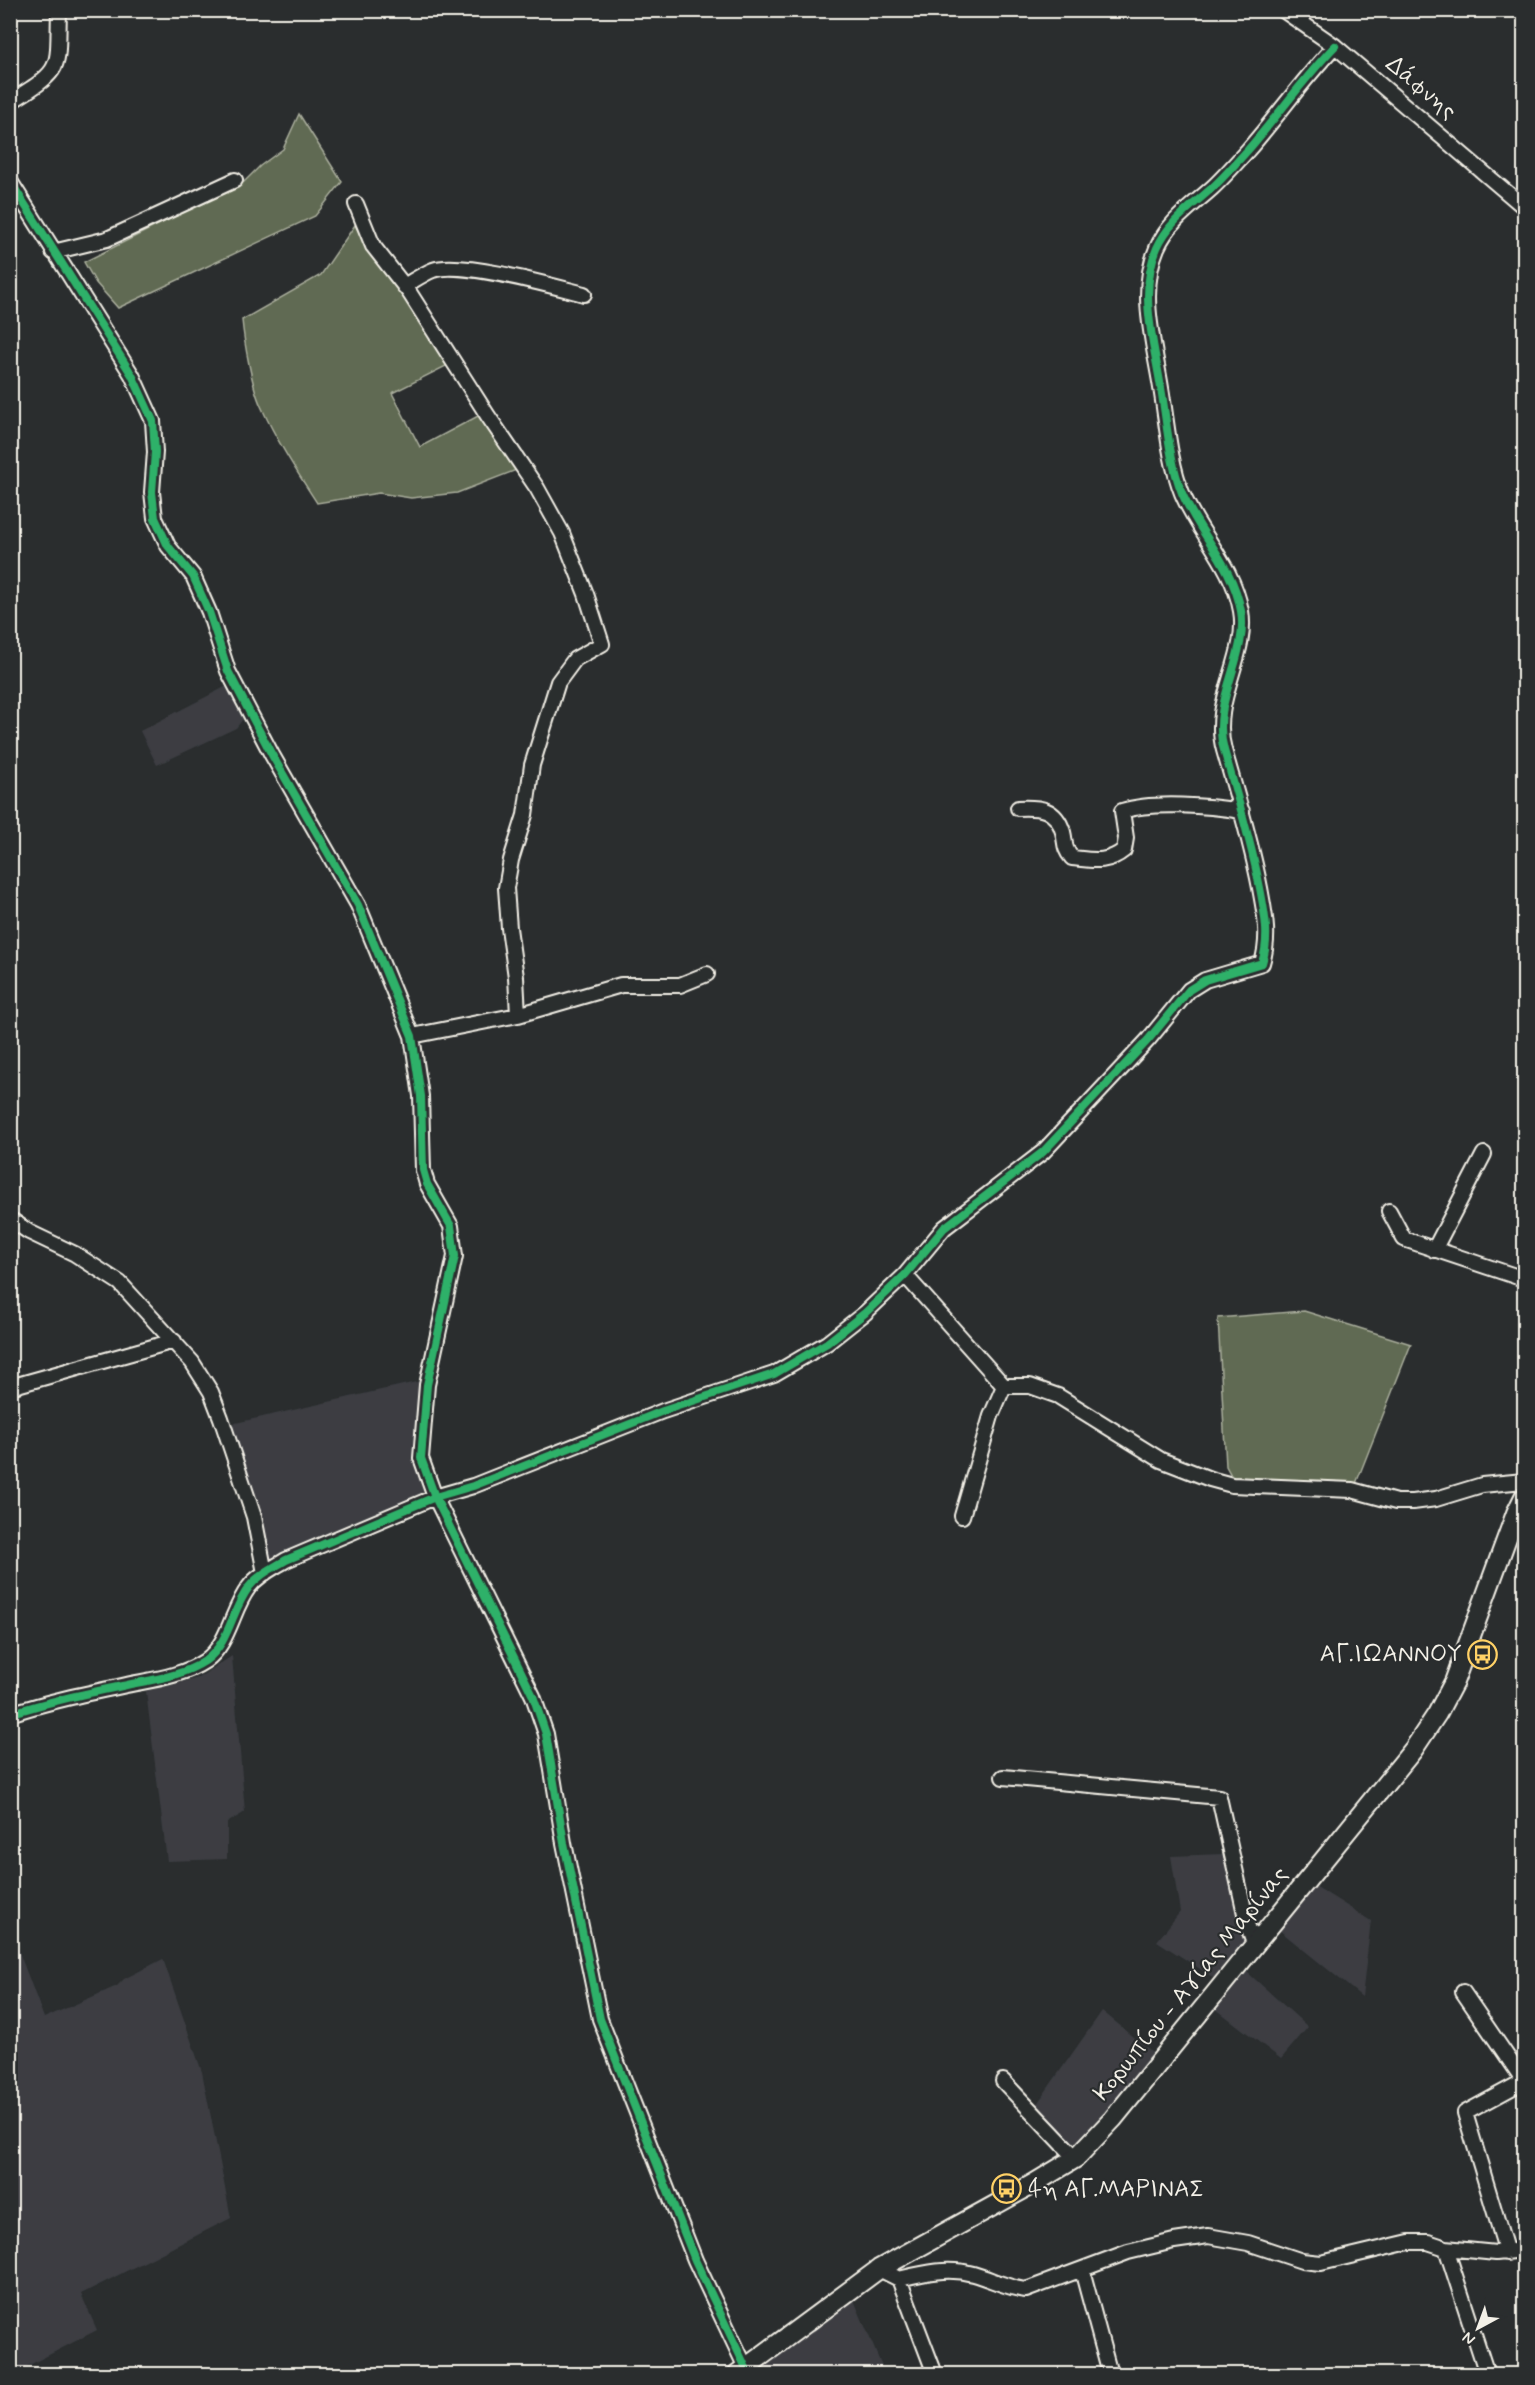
<svg xmlns="http://www.w3.org/2000/svg" width="1535" height="2385" viewBox="0 0 1535 2385" font-family="Mynerve,sans-serif">
  <rect width="100%" height="100%" fill="#2a2d2e"/>
  <filter id="ink" filterUnits="userSpaceOnUse"><feTurbulence type="fractalNoise" baseFrequency=".0167" numOctaves="2"/><feDisplacementMap in="SourceGraphic" scale="12" xChannelSelector="R" yChannelSelector="G"/><feConvolveMatrix kernelMatrix="1 2 1 2 8 2 1 2 1" color-interpolation-filters="sRGB"/></filter>
  <g filter="url(#ink)">
    <path fill="#3c3e43" d="M227 686 243 719 236 728 157 765 140 731Z
      M425 1380 428 1494 270 1568 227 1425Z
      M232 1656 245 1812 227 1823V1859L167 1861 146 1691 198 1678Z
      M1224 1854 1240 1922 1247 1943 1217 1980 1157 1941 1180 1912 1171 1856Z
      M1315 1886 1371 1921 1362 1997 1279 1930Z
      M10 1928 44 2018 117 1986 124 1979 163 1959 202 2072 231 2218 81 2294 97 2330 12 2374Z
      M1247 1972 1308 2027 1281 2059 1216 2009Z
      M1102 2011 1156 2055 1110 2111 1071 2149 1032 2111Z
      M854 2300 885 2374H752Z"/>
    <path fill="#616b52" stroke="#aaae9d" stroke-width="1.5" d="M299 114 342 182 315 216 118 308 96 283 84 262 244 182 260 166 283 149Z
      M355 225 369 251 400 290 448 365 392 393 420 447 480 415 519 469 457 493 411 498 379 493 317 503C297 472 276 440 261 406 252 387 244 341 242 320L321 275Z
      M1304 1311 1411 1344 1355 1486 1334 1482 1232 1477 1226 1466 1218 1318Z"/>
    <g fill="none" stroke-linecap="round" stroke-linejoin="round">
      <defs>
        <path id="minor" d="M1283 10 1335 46 1524 207
          M10 102C65 68 57 71 59 10
          M10 181 132 375 153 421 155 452 152 492 155 518 168 546 193 576 209 612 228 671 272 755 358 905 412 1036 421 1096 423 1170 427 1184 451 1226 455 1256 427 1385 421 1458 435 1497 533 1696 546 1734 564 1843 600 2019 695 2260 746 2368
          M356 204 373 246 409 292 488 416 537 488 562 533 586 594 602 644 575 659 558 682 532 765 525 815 511 860 506 888 509 928 516 977 518 1015
          M53 252 107 239 235 180
          M404 286C413 281 423 274 433 270 460 260 553 286 584 294
          M1018 808C1040 807 1056 808 1063 832 1066 844 1063 847 1072 858 1092 860 1107 864 1124 850L1126 838 1122 811C1153 801 1210 806 1242 811
          M412 1036 518 1015 621 985H680L707 974
          M1389 1211 1404 1239 1524 1279
          M10 1219 29 1232 75 1254 120 1283 192 1362 211 1392 221 1418 254 1517 265 1573
          M1434 1250 1484 1154
          M905 1275 1004 1386H1030L1058 1396 1161 1460 1210 1479 1232 1485 1352 1490 1396 1502H1413L1436 1499 1482 1485 1524 1481
          M10 1387 174 1341
          M962 1516 991 1416 1004 1386
          M10 1714C46 1702 84 1694 122 1686 149 1680 181 1677 205 1661 230 1643 231 1610 249 1587 258 1575 273 1568 286 1560L435 1497 473 1486 663 1411 774 1374 827 1343 865 1313 905 1275 944 1228 1043 1152 1148 1040 1189 990 1205 980 1262 963C1270 937 1265 915 1260 888 1251 841 1237 796 1224 750 1210 702 1249 655 1241 611 1233 565 1199 534 1182 493 1169 460 1167 423 1161 388 1154 343 1138 292 1157 248 1169 221 1191 207 1212 188 1224 177 1236 163 1247 151 1277 117 1303 79 1335 46
          M1003 1777 1219 1797 1248 1927 1255 1946
          M1463 1992 1524 2081 1465 2113 1507 2253
          M1003 2081 1076 2158
          M1446 2248 1487 2374
          M879 2269 899 2279C924 2273 947 2267 973 2274 991 2279 1007 2288 1026 2290L1128 2252 1174 2241 1208 2236 1248 2243 1302 2261 1321 2263 1409 2242H1428L1446 2248 1496 2253 1524 2250
          M1082 2270 1110 2374
          M899 2279 935 2374"/>
        <path id="major" d="M737 2374 879 2269 1033 2184 1076 2158 1113 2119 1413 1750 1437 1714 1454 1682 1516 1513 1524 1497"/>
      </defs>
      <use href="#minor" stroke="#f4f1e8" stroke-width="18"/>
      <use href="#major" stroke="#f4f1e8" stroke-width="22"/>
      <use href="#minor" stroke="#2a2d2e" stroke-width="14"/>
      <use href="#major" stroke="#2a2d2e" stroke-width="18"/>
      <defs>
        <path id="cycleway" d="M10 181 132 375 153 421 155 452 152 492 155 518 168 546 193 576 209 612 228 671 272 755 358 905 412 1036 421 1096 423 1170 427 1184 451 1226 455 1256 427 1385 421 1458 435 1497 533 1696 546 1734 564 1843 600 2019 695 2260 746 2368
          M10 1714C46 1702 84 1694 122 1686 149 1680 181 1677 205 1661 230 1643 231 1610 249 1587 258 1575 273 1568 286 1560L435 1497 473 1486 663 1411 774 1374 827 1343 865 1313 905 1275 944 1228 1043 1152 1148 1040 1189 990 1205 980 1262 963C1270 937 1265 915 1260 888 1251 841 1237 796 1224 750 1210 702 1249 655 1241 611 1233 565 1199 534 1182 493 1169 460 1167 423 1161 388 1154 343 1138 292 1157 248 1169 221 1191 207 1212 188 1224 177 1236 163 1247 151 1277 117 1303 79 1335 46"/>
      </defs>
      <use href="#cycleway" stroke="#2a2d2e" stroke-width="11"/>
      <use href="#cycleway" stroke="#2db169" stroke-width="8"/>
    </g>
  </g>
  <defs>
    <symbol id="bus-ring" viewBox="-11 -11 22 22"><circle r="9.5" fill="#2a2d2e" stroke="#ffd166" stroke-width="1.5"/><path d="M-5-6H5V4H4V6H2V4H-2V6H-4V4H-5ZM-3.5-4V0h7V-4ZM-3.5 1.2v1.5H-2V1.2ZM2 1.2v1.5H3.5V1.2Z" fill="#ffd166"/></symbol>
  </defs>
  <g fill-rule="evenodd">
    <use href="#bus-ring" x="1466" y="1638" width="33" height="33"/>
    <use href="#bus-ring" x="990" y="2172" width="33" height="33"/>
  </g>
  <g text-anchor="middle" dominant-baseline="central" stroke-width="4.5" stroke-linejoin="round" paint-order="stroke">
    <g font-size="24" fill="#f4f1e8" stroke="#2a2d2e">
      <text transform="translate(1421 88) rotate(40)">Δάφνης</text>
      <text transform="translate(1191 1984) rotate(-51)">Κορωπίου - Αγίας Μαρίνας</text>
    </g>
    <g font-size="24" fill="#f4f1e8" stroke="#2a2d2e" text-anchor="end">
      <text x="1462" y="1654">ΑΓ.ΙΩΑΝΝΟΥ</text>
      <text x="1028" y="2189" text-anchor="start">4η ΑΓ.ΜΑΡΙΝΑΣ</text>
    </g>
  </g>
  <rect width="1535" height="2385" fill="none" stroke="#2a2d2e" stroke-width="36"/>
  <rect x="18" y="18" width="1499" height="2349" fill="none" stroke="#f4f1e8" stroke-width="2" filter="url(#ink)"/>
  <g transform="translate(1478 2328) rotate(221)" stroke="#2a2d2e" stroke-width="4.5" paint-order="stroke">
  <path d="M0-4.5L10 22L0 15L-10 22Z" fill="#f4f1e8"/>
  <text y="-9" font-size="16" font-weight="bold" text-anchor="middle" fill="#f4f1e8">N</text>
  </g>
</svg>
